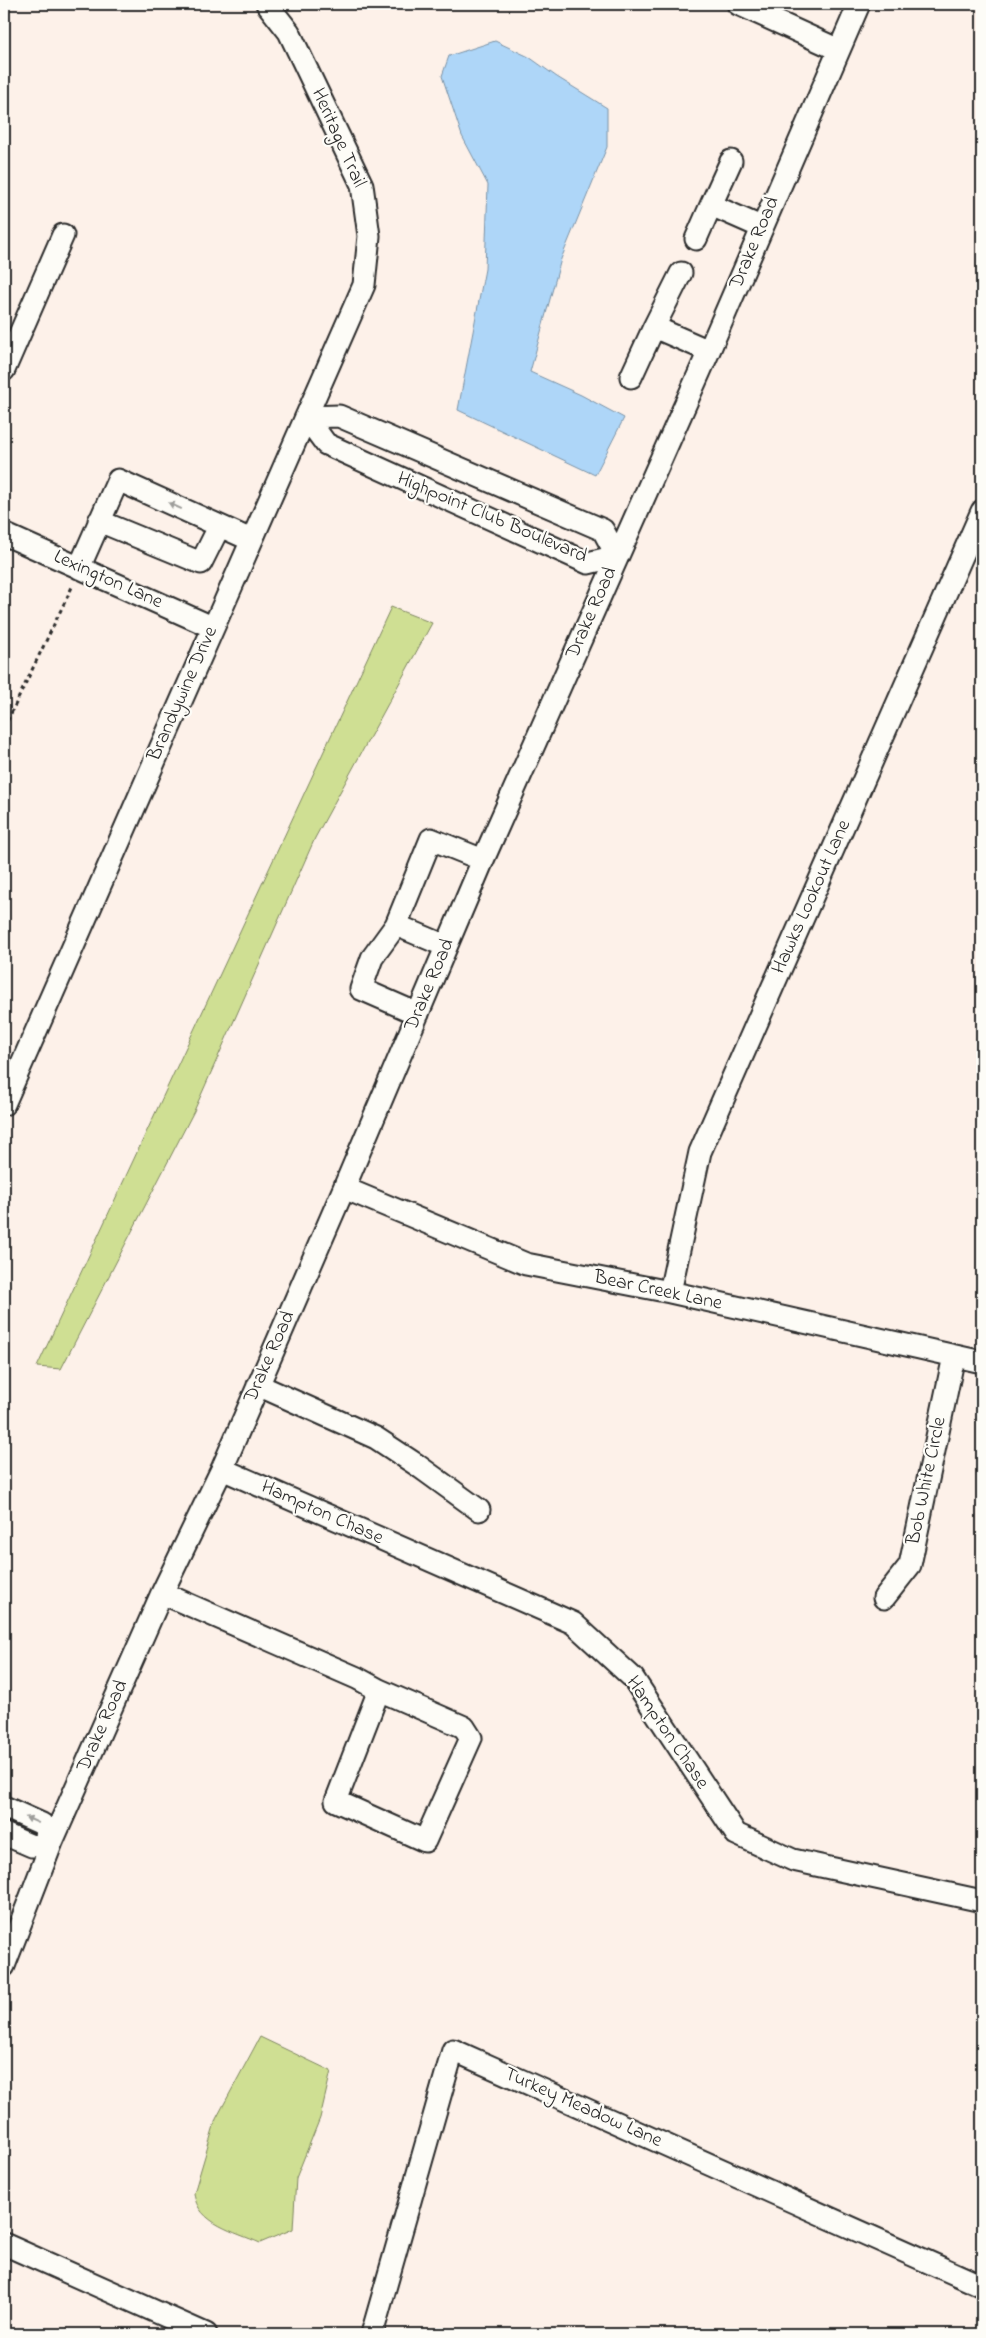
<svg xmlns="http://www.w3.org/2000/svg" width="986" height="2338" viewBox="0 0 986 2338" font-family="'Indie Flower',sans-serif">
  <rect width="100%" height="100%" fill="#fdf1e9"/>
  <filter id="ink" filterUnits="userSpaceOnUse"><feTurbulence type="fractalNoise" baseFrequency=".02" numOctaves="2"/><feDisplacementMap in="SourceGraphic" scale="10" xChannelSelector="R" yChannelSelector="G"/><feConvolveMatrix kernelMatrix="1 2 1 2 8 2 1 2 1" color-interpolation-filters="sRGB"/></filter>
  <g filter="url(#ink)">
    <path fill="#cfdf93" stroke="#7d855f" d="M391 607 432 623 315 838 194 1111 61 1369 37 1367Z
      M260 2037 331 2071 320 2118 296 2178 293 2229 260 2243C236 2232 197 2224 194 2193L216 2119Z"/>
    <path fill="#aed6f8" stroke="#7a92a6" d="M495 41 529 57 557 77 607 108V147L561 259 530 372 581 395 624 418 595 475 458 410 485 269 488 185 462 136 442 76 449 56Z"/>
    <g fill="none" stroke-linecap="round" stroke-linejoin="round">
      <defs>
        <path id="minor" d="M738 4 839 50
          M731 161 711 205 761 227
          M696 239 711 205
          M681 273 654 327 709 351
          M4 370 63 235
          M631 377 654 327
          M339 416 603 530 617 556 588 563 326 444 306 417Z
          M99 521 201 563 219 527
          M4 534 212 627
          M79 568 118 480 251 540
          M396 925 372 958 361 989 418 1014
          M446 946 396 925 431 839 483 860
          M4 1104 364 285 369 236 362 185 289 32 267 4
          M344 1188 526 1264 670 1292 982 1362
          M670 1292 700 1152 982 511
          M258 1385 376 1438 417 1465 479 1510
          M222 1469 573 1623 633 1678 736 1834 793 1860 982 1901
          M162 1593 357 1678 379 1690 464 1727 471 1738 425 1841 336 1801 379 1690
          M884 1598 910 1565 954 1356
          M4 1807 42 1824 52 1842 32 1846 4 1834
          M4 1966 52 1842 162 1593 222 1469 344 1188 483 860 709 351 859 4
          M4 2244 206 2334
          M372 2334 453 2050 982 2286"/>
      </defs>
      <use href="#minor" stroke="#2b2b2b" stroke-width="25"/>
      <path stroke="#2b2b2b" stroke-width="3" stroke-dasharray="4 4" stroke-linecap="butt" d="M4 728 73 585"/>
      <use href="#minor" stroke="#fdfcf7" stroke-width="21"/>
    </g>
    <defs><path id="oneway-solid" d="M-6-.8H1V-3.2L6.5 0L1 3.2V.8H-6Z" transform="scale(1.25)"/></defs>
    <g fill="#9e9e9b">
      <use href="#oneway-solid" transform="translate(175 506) rotate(-155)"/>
      <use href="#oneway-solid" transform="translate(32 1820) rotate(-156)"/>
    </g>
  </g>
  <g text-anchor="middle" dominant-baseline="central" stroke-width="4.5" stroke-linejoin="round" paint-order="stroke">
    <g font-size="20" fill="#2b2b2b" stroke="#fdfcf7">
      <text transform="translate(338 138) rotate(66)">Heritage Trail</text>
      <text transform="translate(755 243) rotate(-67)">Drake Road</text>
      <text transform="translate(492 518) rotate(23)">Highpoint Club Boulevard</text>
      <text transform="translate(108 580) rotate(24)">Lexington Lane</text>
      <text transform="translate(592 613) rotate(-66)">Drake Road</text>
      <text transform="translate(183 694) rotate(-66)">Brandywine Drive</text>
      <text transform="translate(812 897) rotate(-66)">Hawks Lookout Lane</text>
      <text transform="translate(430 985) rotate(-67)">Drake Road</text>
      <text transform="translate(658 1291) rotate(12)">Bear Creek Lane</text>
      <text transform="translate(270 1357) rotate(-66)">Drake Road</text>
      <text transform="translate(927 1481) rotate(-78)">Bob White Circle</text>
      <text transform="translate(322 1513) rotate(24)">Hampton Chase</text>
      <text transform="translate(103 1726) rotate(-66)">Drake Road</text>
      <text transform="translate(667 1733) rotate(56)">Hampton Chase</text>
      <text transform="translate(583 2108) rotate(24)">Turkey Meadow Lane</text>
    </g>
  </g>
  <rect width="986" height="2338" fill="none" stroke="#fdfcf7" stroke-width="20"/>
  <rect x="10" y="10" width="966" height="2318" fill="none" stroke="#2b2b2b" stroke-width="2" filter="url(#ink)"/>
</svg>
